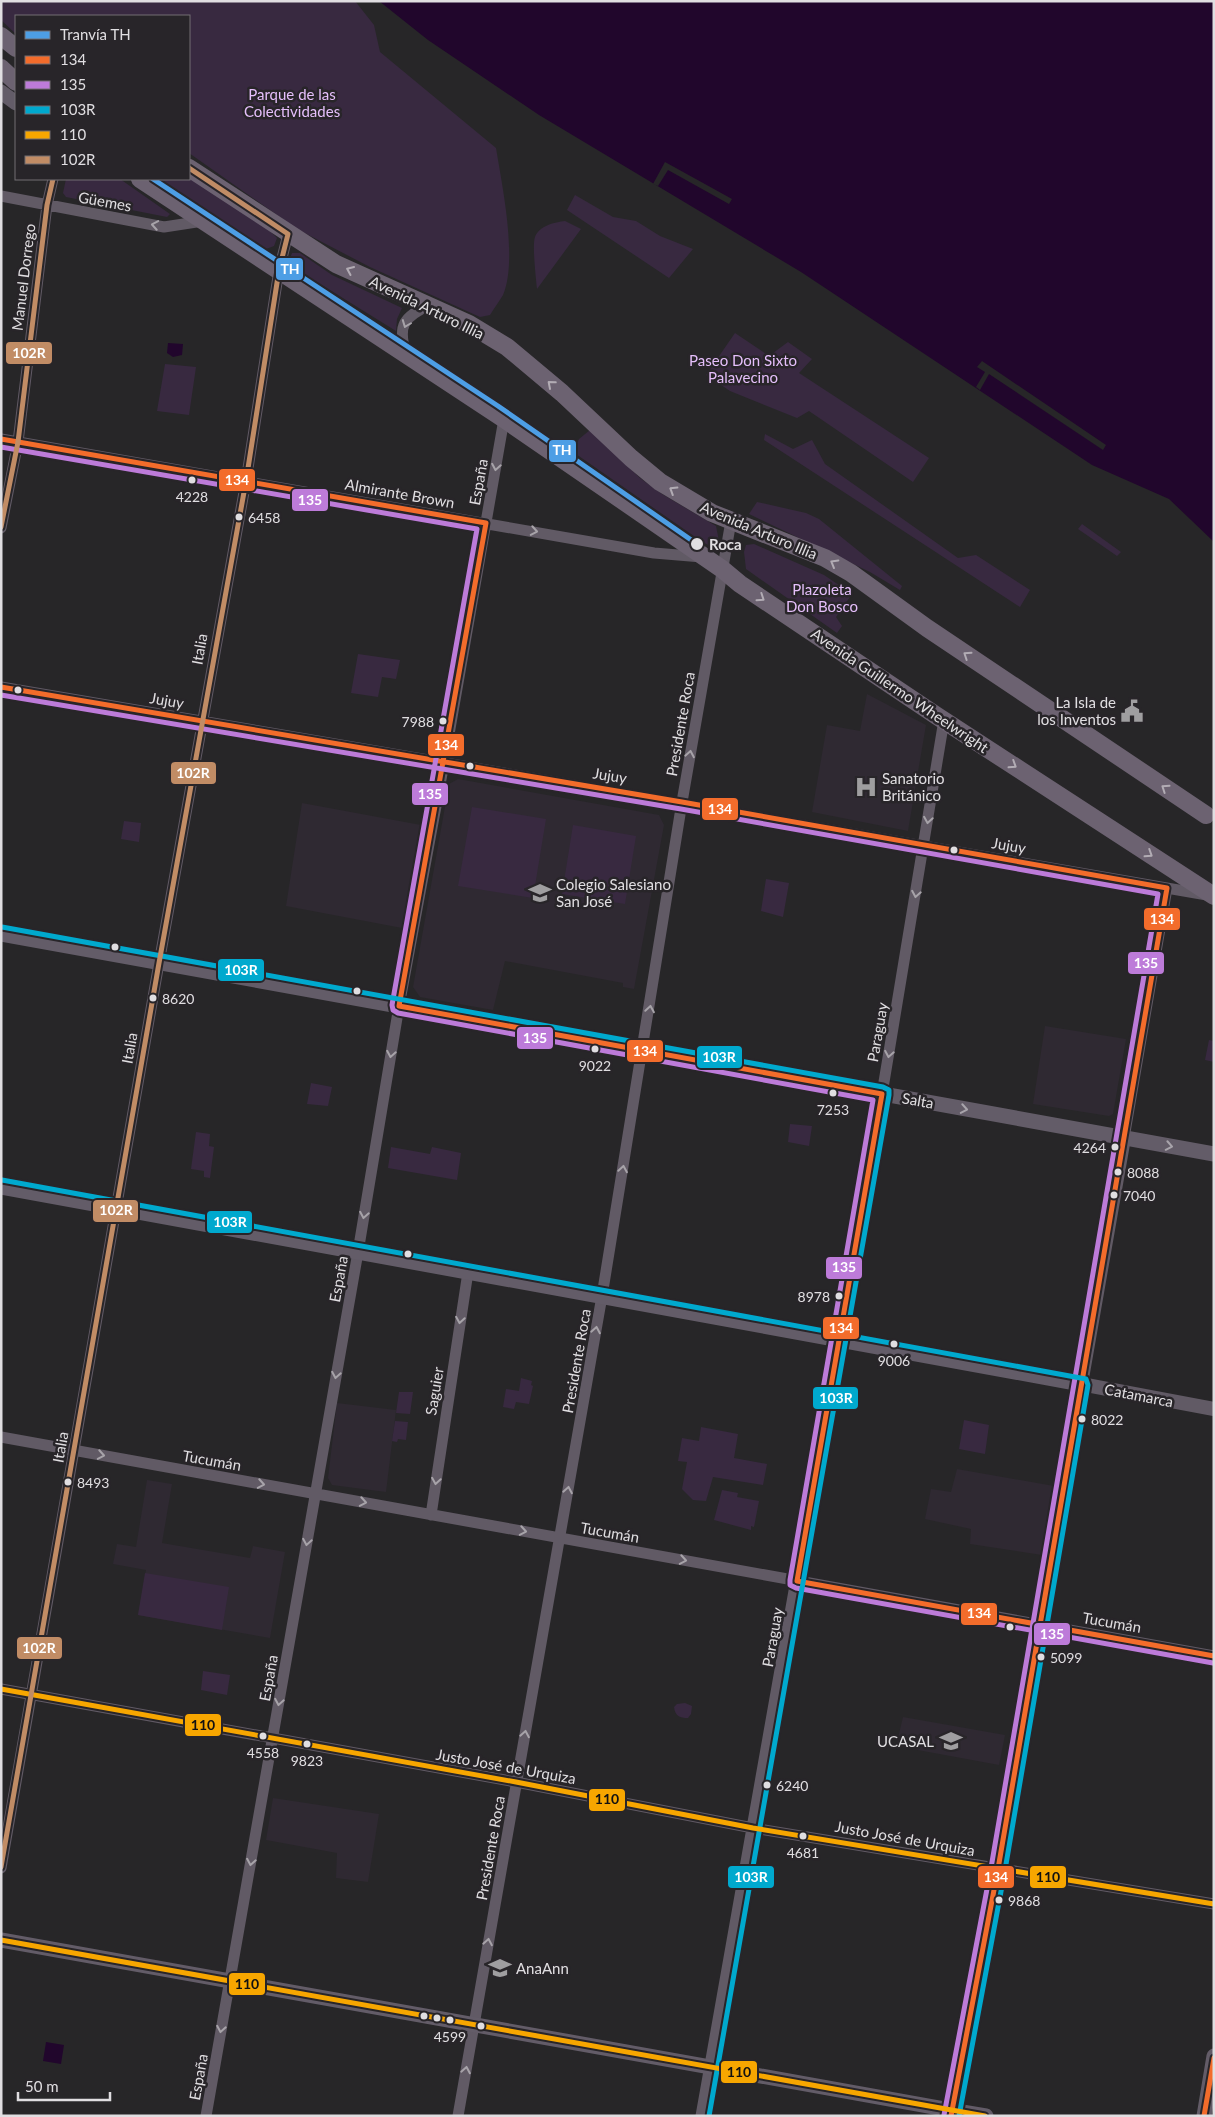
<svg xmlns="http://www.w3.org/2000/svg" width="1215" height="2117" viewBox="0 0 1215 2117" font-family="Lato,sans-serif">
  <rect width="100%" height="100%" fill="#272628"/>
  <path fill="#2f2932" d="M867 694 926 725 908 831 812 812 827 725 860 731Z
    M458 779 659 815 664 825 634 989 623 987V983L505 961 493 1010 420 997 413 987 449 784Z
    M302 803 421 825 402 928 286 906Z
    M1045 1026 1126 1039 1113 1114 1109 1116 1033 1104Z
    M337 1403 396 1410 386 1492 332 1485 328 1478Z
    M957 1469 1054 1486 1042 1555 970 1544 971 1529 925 1519 931 1489 951 1492Z
    M147 1480 172 1484 162 1543 250 1558 253 1546 285 1552 270 1638 138 1615 146 1570 113 1564 117 1544 136 1547Z
    M903 1717 1005 1735 999 1765 896 1746Z
    M273 1798 379 1814 368 1882 336 1878 337 1853 266 1840Z"/>
  <path fill="#382940" d="M1 1H355L374 25 380 52 496 148C502 185 518 260 503 295 499 302 494 308 490 315L480 317 370 267 297 229 189 153V16H16V34L1 20Z
    M189 177 269 230 277 238 274 246 266 249 160 179H189Z
    M66 179H120L170 214 167 217 66 197 63 193Z
    M575 195 613 217 636 221 660 236 693 249 669 278 567 210Z
    M565 221 581 229 537 289C536 278 532 245 535 237 539 226 555 222 565 221Z
    M292 253H300L332 275 402 308 397 319 396 331 288 264Z
    M735 333 769 356 788 342 812 359 799 373 929 458 913 482 809 411 797 418 730 391 706 375Z
    M165 364 196 367 189 415 157 411Z
    M590 430 640 478 662 494 716 526 720 546 712 547 701 541 573 452 579 439Z
    M765 434 793 449 812 440 825 464 958 558 976 555 1030 590 1020 607 764 440Z
    M757 502 806 513 819 519 902 586 900 590 870 572 749 514Z
    M1082 524 1121 552 1117 556 1078 529Z
    M754 544 824 575 852 594 836 617 842 626 837 633 746 569 744 552 746 545Z
    M358 654 400 660 396 679 382 677 378 697 351 693Z
    M472 807 546 819 533 898 458 886Z
    M124 821 141 823 139 842 121 839Z
    M573 825 636 836 625 904 562 894Z
    M766 879 789 883 783 917 761 911Z
    M1209 1040 1214 1041V1062L1205 1060Z
    M311 1083 332 1087 328 1106 307 1104Z
    M790 1124 812 1126 809 1146 788 1142Z
    M196 1132 210 1134 209 1146 214 1147 210 1178 204 1177V1171L191 1169Z
    M391 1147 430 1154 432 1147 461 1153 457 1180 388 1168Z
    M521 1378 532 1381 531 1385 533 1386 529 1404 516 1402 514 1409 503 1407 506 1389 519 1391Z
    M399 1392H413L410 1414 396 1413Z
    M964 1420 989 1425 985 1454 959 1449Z
    M395 1421 408 1422 406 1440 398 1439 397 1442 392 1441Z
    M701 1427 738 1434 734 1458 767 1464 763 1485 713 1477 706 1501 693 1500 682 1489 687 1462 678 1461 682 1438 699 1441Z
    M722 1490 738 1493 737 1497 759 1501 754 1527 751 1526V1530L714 1520Z
    M145 1573 229 1587 222 1630 138 1615Z
    M203 1671 230 1675 227 1695 201 1690Z
    M685 1703 692 1706 691 1714 688 1718C680 1718 675 1716 674 1707L677 1704Z"/>
  <path fill="#21062c" d="M379 1H1214V542L1169 499 1092 465 801 272 539 115 428 40Z
    M168 343 183 344 182 355 173 357 167 353Z
    M46 2042 64 2045 61 2064 43 2061Z"/>
  <path fill="#272628" d="M665 162 732 199 729 204 668 170 658 186 653 184Z
    M982 361 1106 445 1103 450 989 374 980 390 976 387 985 372 977 367Z"/>
  <g fill="none" stroke-linecap="round" stroke-linejoin="round">
    <path stroke="#615a65" stroke-width="11" d="M1 196 164 227 203 221
      M406 354C397 325 404 317 429 305
      M1 439 654 553 702 557
      M1 528 18 442 47 205 53 179
      M1 687C403 756 805 822 1207 895
      M1124 1138 1167 888
      M1 1437 1214 1656
      M431 1515 468 1272
      M1 1689 516 1782 753 1828 1214 1904
      M1 1868 159 963 246 481 279 270 288 234
      M206 2116 358 1252 399 1006 444 763 504 419
      M458 2116 602 1296 682 802 731 521
      M701 2116 882 1094 944 720"/>
    <path stroke="#615a65" stroke-width="14" d="M1124 1138 1081 1384 1214 1409"/>
    <path stroke="#635c68" stroke-width="15" d="M1 92 16 103
      M1 934 1214 1154
      M1 1187 1081 1384 998 1869 951 2116
      M1 1940C329 1998 657 2060 986 2116
      M1204 2116 1214 2056"/>
    <path stroke="#6c6271" stroke-width="18" d="M1 36 16 48
      M1 68 16 82
      M189 168 336 264 469 324 507 347 562 393 631 458 660 482 712 513 825 558 851 573 927 628 1206 815
      M140 179 504 419 722 569 740 584 937 716 1214 896"/>
    <path stroke="#646167" stroke-width="1" d="M697 544 703 548"/>
    <defs>
      <path id="bus-1" d="M1 439 486 523 399 1006 882 1094 797 1581 1214 1656
        M1 687 682 802 1167 888 998 1869 951 2116
        M1204 2116 1214 2058"/>
      <path id="bus-2" d="M1 447 477 529 392 1005 393 1010 398 1013 873 1100 790 1580V1585L796 1588 1213 1663
        M1 695 681 809 1158 894 991 1868 944 2115"/>
      <path id="bus-3" d="M2 927 883 1087 889 1090V1095L709 2116
        M2 1180 1086 1379 1088 1385 1005 1870 959 2116"/>
      <path id="bus-4" d="M1 1689 516 1782 753 1828 1214 1904
        M1 1940 985 2116"/>
      <path id="bus-5" d="M1 527 18 442 47 205 53 179
        M1 1867 159 963 246 481 279 270 288 234 189 168"/>
    </defs>
    <use href="#bus-1" stroke="#282529" stroke-width="9"/>
    <use href="#bus-2" stroke="#282529" stroke-width="9"/>
    <use href="#bus-3" stroke="#282529" stroke-width="9"/>
    <use href="#bus-4" stroke="#282529" stroke-width="9"/>
    <use href="#bus-5" stroke="#282529" stroke-width="9"/>
    <use href="#bus-1" stroke="#f36c2b" stroke-width="5"/>
    <use href="#bus-2" stroke="#bd7bd9" stroke-width="5"/>
    <use href="#bus-3" stroke="#00a9ce" stroke-width="5"/>
    <use href="#bus-4" stroke="#f7a600" stroke-width="5"/>
    <use href="#bus-5" stroke="#c18c65" stroke-width="5"/>
    <defs>
      <path id="tram-1" d="M153 179 498 406 697 544"/>
    </defs>
    <use href="#tram-1" stroke="#282529" stroke-width="9"/>
    <use href="#tram-1" stroke="#4d9ee5" stroke-width="5"/>
  </g>
  <defs><path id="oneway-chevron" d="M-2-3.5L2.5 0L-2 3.5" fill="none" stroke-width="1.6" stroke-linecap="round" stroke-linejoin="round" transform="scale(1.25)"/></defs>
  <g stroke="#a7a3a9">
    <use href="#oneway-chevron" transform="translate(155 225) rotate(-170)"/>
    <use href="#oneway-chevron" transform="translate(406 324) rotate(111)"/>
    <use href="#oneway-chevron" transform="translate(496 467) rotate(100)"/>
    <use href="#oneway-chevron" transform="translate(534 531) rotate(10)"/>
    <use href="#oneway-chevron" transform="translate(690 754) rotate(-80)"/>
    <use href="#oneway-chevron" transform="translate(928 820) rotate(99)"/>
    <use href="#oneway-chevron" transform="translate(916 894) rotate(100)"/>
    <use href="#oneway-chevron" transform="translate(650 1009) rotate(-81)"/>
    <use href="#oneway-chevron" transform="translate(391 1054) rotate(100)"/>
    <use href="#oneway-chevron" transform="translate(889 1054) rotate(100)"/>
    <use href="#oneway-chevron" transform="translate(623 1169) rotate(-81)"/>
    <use href="#oneway-chevron" transform="translate(364 1215) rotate(100)"/>
    <use href="#oneway-chevron" transform="translate(460 1320) rotate(99)"/>
    <use href="#oneway-chevron" transform="translate(596 1330) rotate(-80)"/>
    <use href="#oneway-chevron" transform="translate(336 1375) rotate(100)"/>
    <use href="#oneway-chevron" transform="translate(101 1455) rotate(10)"/>
    <use href="#oneway-chevron" transform="translate(436 1481) rotate(99)"/>
    <use href="#oneway-chevron" transform="translate(261 1484) rotate(10)"/>
    <use href="#oneway-chevron" transform="translate(568 1490) rotate(-80)"/>
    <use href="#oneway-chevron" transform="translate(363 1502) rotate(10)"/>
    <use href="#oneway-chevron" transform="translate(523 1531) rotate(10)"/>
    <use href="#oneway-chevron" transform="translate(307 1542) rotate(100)"/>
    <use href="#oneway-chevron" transform="translate(683 1560) rotate(10)"/>
    <use href="#oneway-chevron" transform="translate(279 1702) rotate(100)"/>
    <use href="#oneway-chevron" transform="translate(525 1734) rotate(-80)"/>
    <use href="#oneway-chevron" transform="translate(251 1862) rotate(100)"/>
    <use href="#oneway-chevron" transform="translate(488 1942) rotate(-80)"/>
    <use href="#oneway-chevron" transform="translate(221 2029) rotate(100)"/>
    <use href="#oneway-chevron" transform="translate(466 2070) rotate(-80)"/>
  </g>
  <g stroke="#b2acb4">
    <use href="#oneway-chevron" transform="translate(350 270) rotate(-156)"/>
    <use href="#oneway-chevron" transform="translate(551 384) rotate(-139)"/>
    <use href="#oneway-chevron" transform="translate(673 490) rotate(-148)"/>
    <use href="#oneway-chevron" transform="translate(834 563) rotate(-150)"/>
    <use href="#oneway-chevron" transform="translate(761 598) rotate(34)"/>
    <use href="#oneway-chevron" transform="translate(967 655) rotate(-146)"/>
    <use href="#oneway-chevron" transform="translate(1013 765) rotate(33)"/>
    <use href="#oneway-chevron" transform="translate(1165 788) rotate(-146)"/>
    <use href="#oneway-chevron" transform="translate(1149 854) rotate(33)"/>
  </g>
  <g stroke="#a8a4ab">
    <use href="#oneway-chevron" transform="translate(964 1109) rotate(10)"/>
    <use href="#oneway-chevron" transform="translate(1169 1146) rotate(11)"/>
  </g>
  <defs>
    <symbol id="civic-bare" viewBox="-9 -9 18 18"><path d="M-.6-6.5H3V-4.5H.6V-3L4-1V1h2V6H-6V1h2V-1L-.6-3ZM-1.2 2.5V6h2.4V2.5Z" fill="#9f9ea0" stroke="#282529" stroke-width="2.5" paint-order="stroke"/></symbol>
    <symbol id="hospital-bare" viewBox="-9 -9 18 18"><path d="M-5-5h3v3.5h4V-5h3V5h-3V1.5h-4V5h-3Z" fill="#9f9ea0" stroke="#282529" stroke-width="2.5" paint-order="stroke"/></symbol>
    <symbol id="university-bare" viewBox="-9 -9 18 18"><path d="M0-5L7-2L0 1L-7-2ZM-4 1L0 2.5L4 1V4Q0 6-4 4Z" fill="#9f9ea0" stroke="#282529" stroke-width="2.5" paint-order="stroke"/></symbol>
  </defs>
  <g fill-rule="evenodd">
    <use href="#civic-bare" x="1116" y="695" width="32" height="32"/>
    <use href="#hospital-bare" x="850" y="771" width="32" height="32"/>
    <use href="#university-bare" x="524" y="877" width="32" height="32"/>
    <use href="#university-bare" x="935" y="1725" width="32" height="32"/>
    <use href="#university-bare" x="484" y="1952" width="32" height="32"/>
  </g>
  <g fill="#e0dee1" stroke="#282529" stroke-width="2">
    <circle cx="192" cy="480" r="4.5"/>
    <circle cx="239" cy="517" r="4.5"/>
    <circle cx="697" cy="544" r="7"/>
    <circle cx="18" cy="690" r="4.5"/>
    <circle cx="443" cy="721" r="4.5"/>
    <circle cx="470" cy="766" r="4.5"/>
    <circle cx="954" cy="850" r="4.5"/>
    <circle cx="115" cy="947" r="4.5"/>
    <circle cx="357" cy="991" r="4.5"/>
    <circle cx="153" cy="998" r="4.5"/>
    <circle cx="595" cy="1049" r="4.5"/>
    <circle cx="833" cy="1093" r="4.5"/>
    <circle cx="1115" cy="1147" r="4.5"/>
    <circle cx="1118" cy="1172" r="4.5"/>
    <circle cx="1114" cy="1195" r="4.5"/>
    <circle cx="408" cy="1254" r="4.5"/>
    <circle cx="839" cy="1296" r="4.5"/>
    <circle cx="894" cy="1344" r="4.5"/>
    <circle cx="1082" cy="1419" r="4.5"/>
    <circle cx="68" cy="1482" r="4.5"/>
    <circle cx="1010" cy="1627" r="4.5"/>
    <circle cx="1041" cy="1657" r="4.5"/>
    <circle cx="263" cy="1736" r="4.5"/>
    <circle cx="307" cy="1744" r="4.5"/>
    <circle cx="767" cy="1785" r="4.5"/>
    <circle cx="803" cy="1836" r="4.5"/>
    <circle cx="999" cy="1900" r="4.5"/>
    <circle cx="424" cy="2016" r="4.5"/>
    <circle cx="437" cy="2018" r="4.5"/>
    <circle cx="450" cy="2020" r="4.5"/>
    <circle cx="481" cy="2026" r="4.5"/>
  </g>
  <g text-anchor="middle" dominant-baseline="central" stroke-width="5" stroke-linejoin="round" paint-order="stroke">
    <g font-size="14" fill="#e0dee1" stroke="#282529" text-anchor="start">
      <text x="192" y="496" text-anchor="middle">4228</text>
      <text x="248" y="517">6458</text>
      <text x="434" y="721" text-anchor="end">7988</text>
      <text x="162" y="998">8620</text>
      <text x="595" y="1065" text-anchor="middle">9022</text>
      <text x="833" y="1109" text-anchor="middle">7253</text>
      <text x="1106" y="1147" text-anchor="end">4264</text>
      <text x="1127" y="1172">8088</text>
      <text x="1123" y="1195">7040</text>
      <text x="830" y="1296" text-anchor="end">8978</text>
      <text x="894" y="1360" text-anchor="middle">9006</text>
      <text x="1091" y="1419">8022</text>
      <text x="77" y="1482">8493</text>
      <text x="1050" y="1657">5099</text>
      <text x="263" y="1752" text-anchor="middle">4558</text>
      <text x="307" y="1760" text-anchor="middle">9823</text>
      <text x="776" y="1785">6240</text>
      <text x="803" y="1852" text-anchor="middle">4681</text>
      <text x="1008" y="1900">9868</text>
      <text x="450" y="2036" text-anchor="middle">4599</text>
    </g>
    <g font-size="15" fill="#e5bffb" stroke="#282529">
      <text x="292" y="94">Parque de las<tspan x="292" dy="17">Colectividades</tspan></text>
      <text x="743" y="360">Paseo Don Sixto<tspan x="743" dy="17">Palavecino</tspan></text>
      <text x="822" y="589">Plazoleta<tspan x="822" dy="17">Don Bosco</tspan></text>
    </g>
    <g font-size="15" fill="#e0dee1" stroke="#282529">
      <text transform="translate(105 201) rotate(10)">Güemes</text>
      <text transform="translate(23 277) rotate(-83)">Manuel Dorrego</text>
      <text transform="translate(427 307) rotate(26)">Avenida Arturo Illia</text>
      <text transform="translate(478 482) rotate(-80)">España</text>
      <text transform="translate(400 493) rotate(10)">Almirante Brown</text>
      <text transform="translate(759 530) rotate(23)">Avenida Arturo Illia</text>
      <text transform="translate(199 649) rotate(-80)">Italia</text>
      <text transform="translate(900 690) rotate(34)">Avenida Guillermo Wheelwright</text>
      <text transform="translate(167 700) rotate(10)">Jujuy</text>
      <text transform="translate(680 724) rotate(-80)">Presidente Roca</text>
      <text transform="translate(610 775) rotate(9)">Jujuy</text>
      <text transform="translate(1009 845) rotate(10)">Jujuy</text>
      <text transform="translate(877 1032) rotate(-80)">Paraguay</text>
      <text transform="translate(129 1048) rotate(-80)">Italia</text>
      <text transform="translate(918 1100) rotate(10)">Salta</text>
      <text transform="translate(338 1279) rotate(-80)">España</text>
      <text transform="translate(576 1361) rotate(-80)">Presidente Roca</text>
      <text transform="translate(434 1391) rotate(-81)">Saguier</text>
      <text transform="translate(1139 1395) rotate(11)">Catamarca</text>
      <text transform="translate(60 1447) rotate(-80)">Italia</text>
      <text transform="translate(212 1460) rotate(10)">Tucumán</text>
      <text transform="translate(610 1532) rotate(10)">Tucumán</text>
      <text transform="translate(1112 1622) rotate(10)">Tucumán</text>
      <text transform="translate(772 1637) rotate(-80)">Paraguay</text>
      <text transform="translate(268 1678) rotate(-80)">España</text>
      <text transform="translate(506 1766) rotate(10)">Justo José de Urquiza</text>
      <text transform="translate(905 1838) rotate(10)">Justo José de Urquiza</text>
      <text transform="translate(490 1848) rotate(-80)">Presidente Roca</text>
      <text transform="translate(198 2077) rotate(-80)">España</text>
    </g>
    <g font-size="15" font-weight="bold" fill="#e0dee1" stroke="#282529" text-anchor="start">
      <text x="709" y="544">Roca</text>
    </g>
    <g font-size="15" fill="#e0dee1" stroke="#282529" text-anchor="start">
      <text x="1116" y="702" text-anchor="end">La Isla de<tspan x="1116" dy="17">los Inventos</tspan></text>
      <text x="882" y="778">Sanatorio<tspan x="882" dy="17">Británico</tspan></text>
      <text x="556" y="884">Colegio Salesiano<tspan x="556" dy="17">San José</tspan></text>
      <text x="934" y="1741" text-anchor="end">UCASAL</text>
      <text x="516" y="1968">AnaAnn</text>
    </g>
  </g>
  <g stroke="#282529" stroke-width="2">
    <rect x="275" y="257" width="29" height="24" rx="5" fill="#4d9ee5"/>
    <rect x="5" y="341" width="48" height="24" rx="5" fill="#c18c65"/>
    <rect x="548" y="439" width="29" height="24" rx="5" fill="#4d9ee5"/>
    <rect x="218" y="468" width="38" height="24" rx="5" fill="#f36c2b"/>
    <rect x="291" y="488" width="38" height="24" rx="5" fill="#bd7bd9"/>
    <rect x="427" y="733" width="38" height="24" rx="5" fill="#f36c2b"/>
    <rect x="170" y="761" width="47" height="24" rx="5" fill="#c18c65"/>
    <rect x="411" y="782" width="38" height="24" rx="5" fill="#bd7bd9"/>
    <rect x="701" y="797" width="38" height="24" rx="5" fill="#f36c2b"/>
    <rect x="1143" y="907" width="38" height="24" rx="5" fill="#f36c2b"/>
    <rect x="1127" y="951" width="38" height="24" rx="5" fill="#bd7bd9"/>
    <rect x="217" y="958" width="48" height="24" rx="5" fill="#00a9ce"/>
    <rect x="516" y="1026" width="38" height="24" rx="5" fill="#bd7bd9"/>
    <rect x="626" y="1039" width="38" height="24" rx="5" fill="#f36c2b"/>
    <rect x="696" y="1045" width="47" height="24" rx="5" fill="#00a9ce"/>
    <rect x="92" y="1199" width="47" height="24" rx="5" fill="#c18c65"/>
    <rect x="206" y="1210" width="47" height="24" rx="5" fill="#00a9ce"/>
    <rect x="825" y="1256" width="38" height="24" rx="5" fill="#bd7bd9"/>
    <rect x="822" y="1316" width="38" height="24" rx="5" fill="#f36c2b"/>
    <rect x="812" y="1386" width="47" height="24" rx="5" fill="#00a9ce"/>
    <rect x="960" y="1602" width="38" height="24" rx="5" fill="#f36c2b"/>
    <rect x="1033" y="1622" width="38" height="24" rx="5" fill="#bd7bd9"/>
    <rect x="16" y="1636" width="47" height="24" rx="5" fill="#c18c65"/>
    <rect x="184" y="1713" width="38" height="24" rx="5" fill="#f7a600"/>
    <rect x="588" y="1788" width="38" height="24" rx="5" fill="#f7a600"/>
    <rect x="1029" y="1865" width="38" height="24" rx="5" fill="#f7a600"/>
    <rect x="727" y="1865" width="48" height="24" rx="5" fill="#00a9ce"/>
    <rect x="977" y="1865" width="38" height="24" rx="5" fill="#f36c2b"/>
    <rect x="228" y="1972" width="38" height="24" rx="5" fill="#f7a600"/>
    <rect x="720" y="2060" width="38" height="24" rx="5" fill="#f7a600"/>
  </g>
  <g font-size="14" text-anchor="middle" font-weight="bold" fill="#fff">
    <text x="290" y="274">TH</text>
    <text x="29" y="358">102R</text>
    <text x="562" y="455">TH</text>
    <text x="237" y="485">134</text>
    <text x="310" y="505">135</text>
    <text x="446" y="750">134</text>
    <text x="193" y="778">102R</text>
    <text x="430" y="799">135</text>
    <text x="720" y="814">134</text>
    <text x="1162" y="924">134</text>
    <text x="1146" y="968">135</text>
    <text x="241" y="975">103R</text>
    <text x="535" y="1043">135</text>
    <text x="645" y="1056">134</text>
    <text x="719" y="1062">103R</text>
    <text x="116" y="1215">102R</text>
    <text x="230" y="1227">103R</text>
    <text x="844" y="1272">135</text>
    <text x="841" y="1333">134</text>
    <text x="836" y="1403">103R</text>
    <text x="979" y="1618">134</text>
    <text x="1052" y="1639">135</text>
    <text x="39" y="1653">102R</text>
    <text x="751" y="1882">103R</text>
    <text x="996" y="1882">134</text>
  </g>
  <g font-size="14" text-anchor="middle" font-weight="bold" fill="#111">
    <text x="203" y="1730">110</text>
    <text x="607" y="1804">110</text>
    <text x="1048" y="1882">110</text>
    <text x="247" y="1989">110</text>
    <text x="739" y="2077">110</text>
  </g>
  <rect width="1215" height="2117" fill="none" stroke="#e0dee1" stroke-width="5"/>
  <rect x="15" y="15" width="175" height="165" fill="#282529" stroke="#726f73"/>
  <rect x="25" y="31" width="25" height="8" fill="#4d9ee5" stroke="#726f73"/>
  <text x="60" y="40" font-size="15" fill="#e0dee1">Tranvía TH</text>
  <rect x="25" y="56" width="25" height="8" fill="#f36c2b" stroke="#726f73"/>
  <text x="60" y="65" font-size="15" fill="#e0dee1">134</text>
  <rect x="25" y="81" width="25" height="8" fill="#bd7bd9" stroke="#726f73"/>
  <text x="60" y="90" font-size="15" fill="#e0dee1">135</text>
  <rect x="25" y="106" width="25" height="8" fill="#00a9ce" stroke="#726f73"/>
  <text x="60" y="115" font-size="15" fill="#e0dee1">103R</text>
  <rect x="25" y="131" width="25" height="8" fill="#f7a600" stroke="#726f73"/>
  <text x="60" y="140" font-size="15" fill="#e0dee1">110</text>
  <rect x="25" y="156" width="25" height="8" fill="#c18c65" stroke="#726f73"/>
  <text x="60" y="165" font-size="15" fill="#e0dee1">102R</text>
  <path d="M18 2092v8h92v-8" fill="none" stroke="#e0dee1" stroke-width="2.5"/>
  <text x="25" y="2092" font-size="15" fill="#e0dee1" stroke="#282529" stroke-width="4" paint-order="stroke">50 m</text>
</svg>
